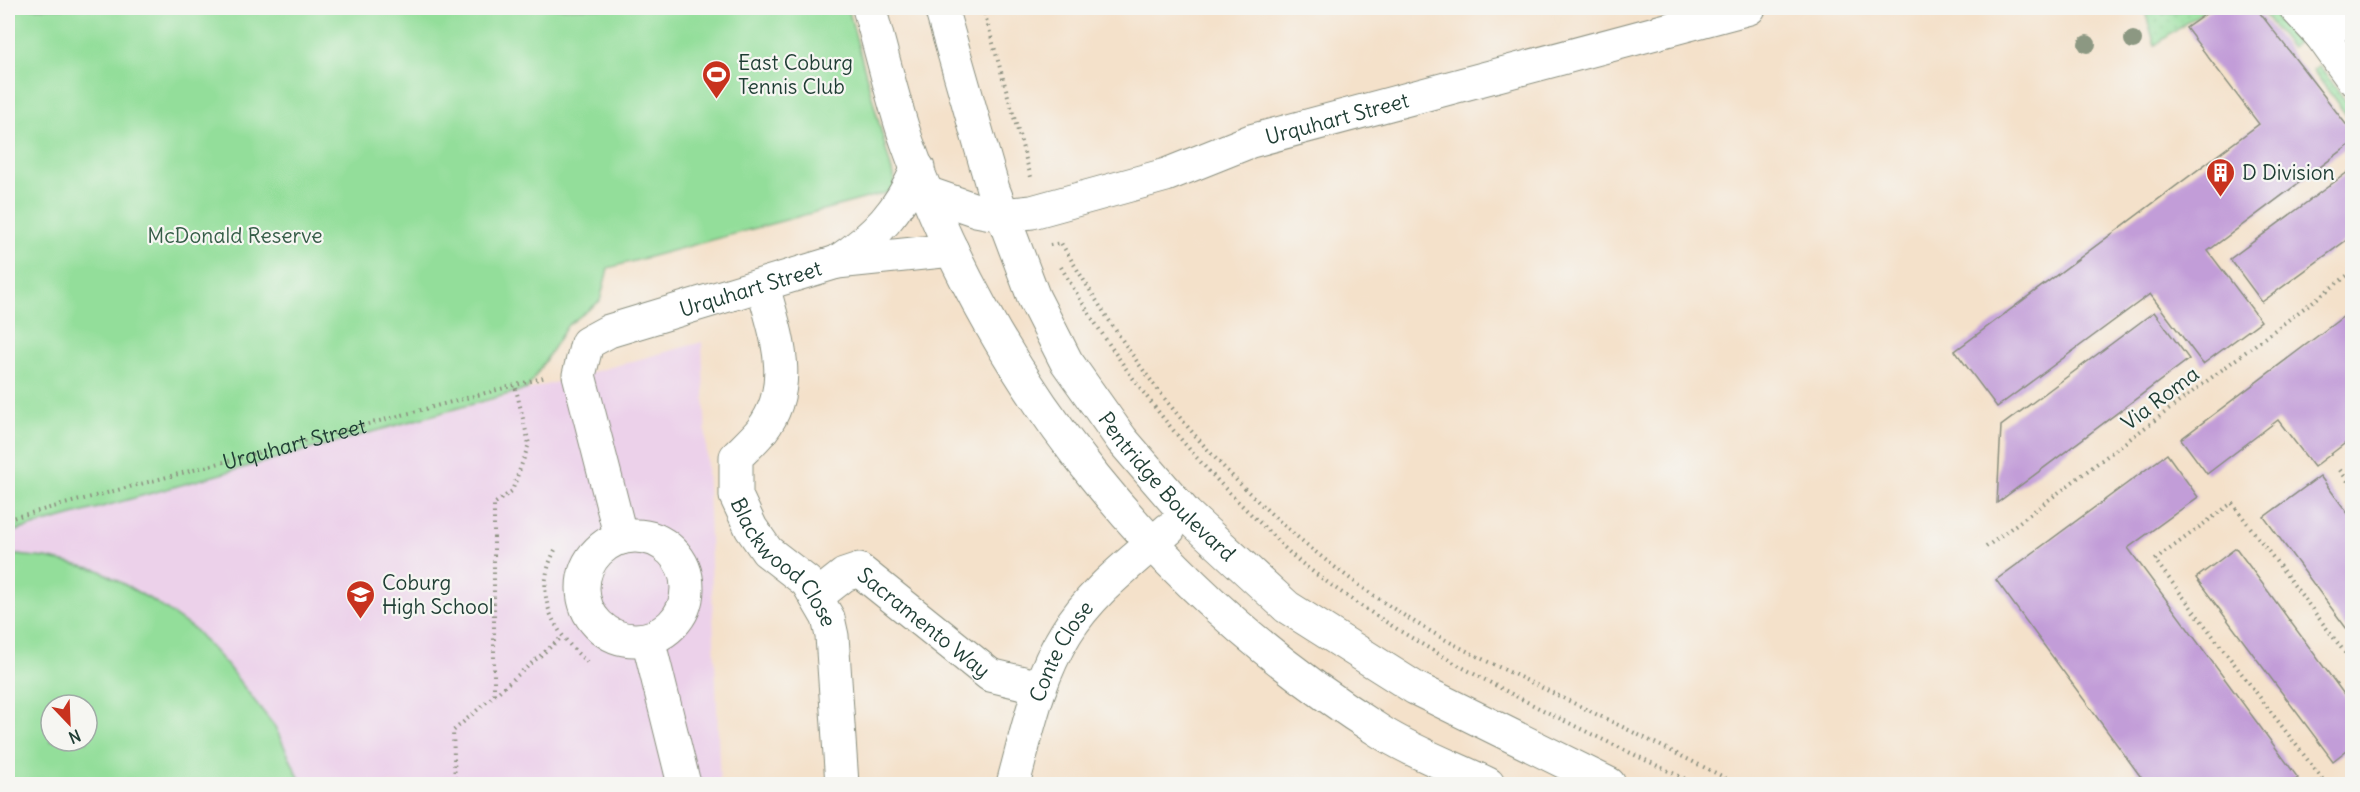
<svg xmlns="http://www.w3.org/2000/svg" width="2360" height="792" viewBox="0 0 2360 792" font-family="Delius,sans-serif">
  <defs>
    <pattern id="garden-dots" width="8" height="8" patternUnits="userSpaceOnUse" patternTransform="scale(1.5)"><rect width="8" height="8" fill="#93de9a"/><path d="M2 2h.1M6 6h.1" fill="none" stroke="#7ebf85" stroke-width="1.8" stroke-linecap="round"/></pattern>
  </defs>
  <rect width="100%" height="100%" fill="#f6f6f2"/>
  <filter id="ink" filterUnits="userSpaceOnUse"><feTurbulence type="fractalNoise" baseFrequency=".0167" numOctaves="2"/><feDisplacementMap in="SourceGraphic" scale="12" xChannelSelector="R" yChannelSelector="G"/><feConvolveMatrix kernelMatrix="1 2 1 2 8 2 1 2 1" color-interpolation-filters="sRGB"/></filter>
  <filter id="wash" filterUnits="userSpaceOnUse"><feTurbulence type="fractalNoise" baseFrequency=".008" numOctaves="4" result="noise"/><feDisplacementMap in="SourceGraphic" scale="24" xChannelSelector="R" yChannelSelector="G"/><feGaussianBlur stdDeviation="1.35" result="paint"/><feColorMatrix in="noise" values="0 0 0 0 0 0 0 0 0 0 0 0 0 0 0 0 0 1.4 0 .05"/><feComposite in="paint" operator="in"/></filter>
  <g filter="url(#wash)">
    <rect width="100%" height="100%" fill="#f4e1ca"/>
    <path fill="#ecd1ea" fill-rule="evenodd" d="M702 342 720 784H8V533ZM51 705H87V741H51Z"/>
    <path fill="#93de9a" stroke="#598e67" stroke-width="1.5" fill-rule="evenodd" d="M8 8H848L897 190 608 268 600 301 567 326 527 389 8 533Z
      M8 554 46 558 99 570 155 602 195 630 226 664 275 727 302 784H8ZM51 705H87V741H51Z"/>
    <path fill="url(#garden-dots)" stroke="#598e67" stroke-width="1.5" d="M2144 8H2161L2164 14 2190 8H2208L2155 45Z
      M2259 8H2269L2297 42 2291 48Z
      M2319 65 2352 110V123L2313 70Z"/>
    <g id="blocks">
      <path fill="#c29dd8" d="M2214 8H2256L2352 132V143L2208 251 2261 321 2203 364 2150 294 1997 407 1955 351 2259 124 2186 28Z
        M2352 169V236L2262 302 2230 259Z
        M2352 310V438L2314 467 2278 420 2207 474 2181 439Z
        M2154 312 2189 359 1997 503 2001 426Z
        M2167 454 2198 497 2128 548 2298 778 2289 784H2146L1996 580Z
        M2320 476 2352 519V636L2264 517Z
        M2236 548 2352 705V746L2333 761 2196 578Z"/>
    </g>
  </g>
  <g filter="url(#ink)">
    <use href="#blocks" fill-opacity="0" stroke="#8a8f7f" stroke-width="1.5"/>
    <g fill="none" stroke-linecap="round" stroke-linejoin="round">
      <defs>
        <g id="minor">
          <path d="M869 8C882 52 892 99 907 142 993 385 1163 595 1381 732 1414 753 1453 767 1488 784"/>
          <path id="s2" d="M941 8 993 189 1034 298 1066 361 1122 440 1186 514 1287 607 1415 688 1609 784"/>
          <path d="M2296 8 2321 35 2352 16"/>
          <path d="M2321 35 2352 78"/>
          <path id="s3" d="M927 193 976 210 1002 215 1032 212 1166 175 1251 141 1749 8"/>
          <path d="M837 262C877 235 898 212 918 168"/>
          <path id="s4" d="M763 286C776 335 796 385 762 430 755 439 745 448 736 457V496L751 528 767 551 807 582 828 618 832 636 842 784"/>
          <circle cx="635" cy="588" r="52"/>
          <path id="s5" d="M621 538 579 375 587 343 609 331 837 262 952 250"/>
          <path id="s6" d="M816 597 844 575 859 570 990 675 1040 687"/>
          <path d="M648 639 684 784"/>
          <path id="s7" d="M1013 784C1027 733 1037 679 1066 633 1091 592 1133 561 1169 529"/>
        </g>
      </defs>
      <use href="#minor" stroke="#8a8f7f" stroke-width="35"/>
      <g stroke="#8a8f7f" stroke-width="4" stroke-dasharray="1.5 4.5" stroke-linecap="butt">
        <path d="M983 8 1031 177"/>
        <path d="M1050 245 1061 243C1091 292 1121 342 1156 387 1226 480 1314 560 1413 621 1460 650 1510 672 1559 696 1619 725 1679 755 1738 784"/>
        <path d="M1061 267C1116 362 1178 445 1258 521 1273 535 1287 552 1304 565 1423 656 1561 720 1696 784"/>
        <path d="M2340 470 2352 487"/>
        <path id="s1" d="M8 519 546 377"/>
        <path d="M1986 547 2352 272"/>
        <path d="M555 550C532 595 553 632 587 662"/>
        <path d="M494 694V504L512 491 529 444 515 385"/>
        <path d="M455 784 453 731 562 637"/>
        <path d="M2326 784 2155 560 2232 503 2352 662"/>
      </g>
      <use href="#minor" stroke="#fff" stroke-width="33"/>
    </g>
    <g fill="#8c9882">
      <circle cx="2133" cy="40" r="9"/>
      <circle cx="2087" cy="44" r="9"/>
    </g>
  </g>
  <defs>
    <symbol id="stadium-pin" viewBox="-11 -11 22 30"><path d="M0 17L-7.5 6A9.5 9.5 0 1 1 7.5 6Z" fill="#c8321e" stroke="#f6f6f2"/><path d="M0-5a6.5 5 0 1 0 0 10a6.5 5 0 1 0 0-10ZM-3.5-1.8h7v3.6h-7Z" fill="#fff"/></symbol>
    <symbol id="building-pin" viewBox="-11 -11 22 30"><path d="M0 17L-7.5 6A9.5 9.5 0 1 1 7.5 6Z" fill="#c8321e" stroke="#f6f6f2"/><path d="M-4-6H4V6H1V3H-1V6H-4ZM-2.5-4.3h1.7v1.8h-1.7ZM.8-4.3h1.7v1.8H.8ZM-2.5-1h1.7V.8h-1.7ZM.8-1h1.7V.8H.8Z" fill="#fff"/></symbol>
    <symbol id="school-pin" viewBox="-11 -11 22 30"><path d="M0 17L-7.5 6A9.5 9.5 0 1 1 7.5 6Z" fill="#c8321e" stroke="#f6f6f2"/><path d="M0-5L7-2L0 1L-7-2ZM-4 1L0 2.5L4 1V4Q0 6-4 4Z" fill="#fff"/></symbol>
  </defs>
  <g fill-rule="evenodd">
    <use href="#stadium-pin" x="700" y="58" width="33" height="45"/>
    <use href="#building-pin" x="2204" y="156" width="33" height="45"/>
    <use href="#school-pin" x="344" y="578" width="33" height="45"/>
  </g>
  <g text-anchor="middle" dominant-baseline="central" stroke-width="4.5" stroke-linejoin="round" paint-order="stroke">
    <g font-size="21" fill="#1f3d34" stroke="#f6f6f2" text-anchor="start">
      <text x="738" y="62">East Coburg<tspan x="738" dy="24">Tennis Club</tspan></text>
      <text x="2242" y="172">D Division</text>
      <text x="382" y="582">Coburg<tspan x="382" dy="24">High School</tspan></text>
    </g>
    <g font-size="21" fill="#1f3d34" stroke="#f6f6f2">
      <text stroke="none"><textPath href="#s3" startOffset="428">Urquhart Street</textPath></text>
      <text stroke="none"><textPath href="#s5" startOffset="374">Urquhart Street</textPath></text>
      <text transform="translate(2160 398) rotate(-37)">Via Roma</text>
      <text stroke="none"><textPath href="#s1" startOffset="296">Urquhart Street</textPath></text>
      <text stroke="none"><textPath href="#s2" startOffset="537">Pentridge Boulevard</textPath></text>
      <text stroke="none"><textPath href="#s4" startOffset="310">Blackwood Close</textPath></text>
      <text stroke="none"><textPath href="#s6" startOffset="135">Sacramento Way</textPath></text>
      <text stroke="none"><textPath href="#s7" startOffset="142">Conte Close</textPath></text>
    </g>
    <g font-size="21" fill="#365d48" stroke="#f6f6f2">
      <text x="235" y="235">McDonald Reserve</text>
    </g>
  </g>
  <rect width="2360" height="792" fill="none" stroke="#f6f6f2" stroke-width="30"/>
  <g transform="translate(69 723) rotate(157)"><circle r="28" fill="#f6f6f2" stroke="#a0aca6" stroke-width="1.5"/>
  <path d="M0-4.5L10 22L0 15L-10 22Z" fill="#c8321e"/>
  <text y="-9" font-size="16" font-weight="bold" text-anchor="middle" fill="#1f3d34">N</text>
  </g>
</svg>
